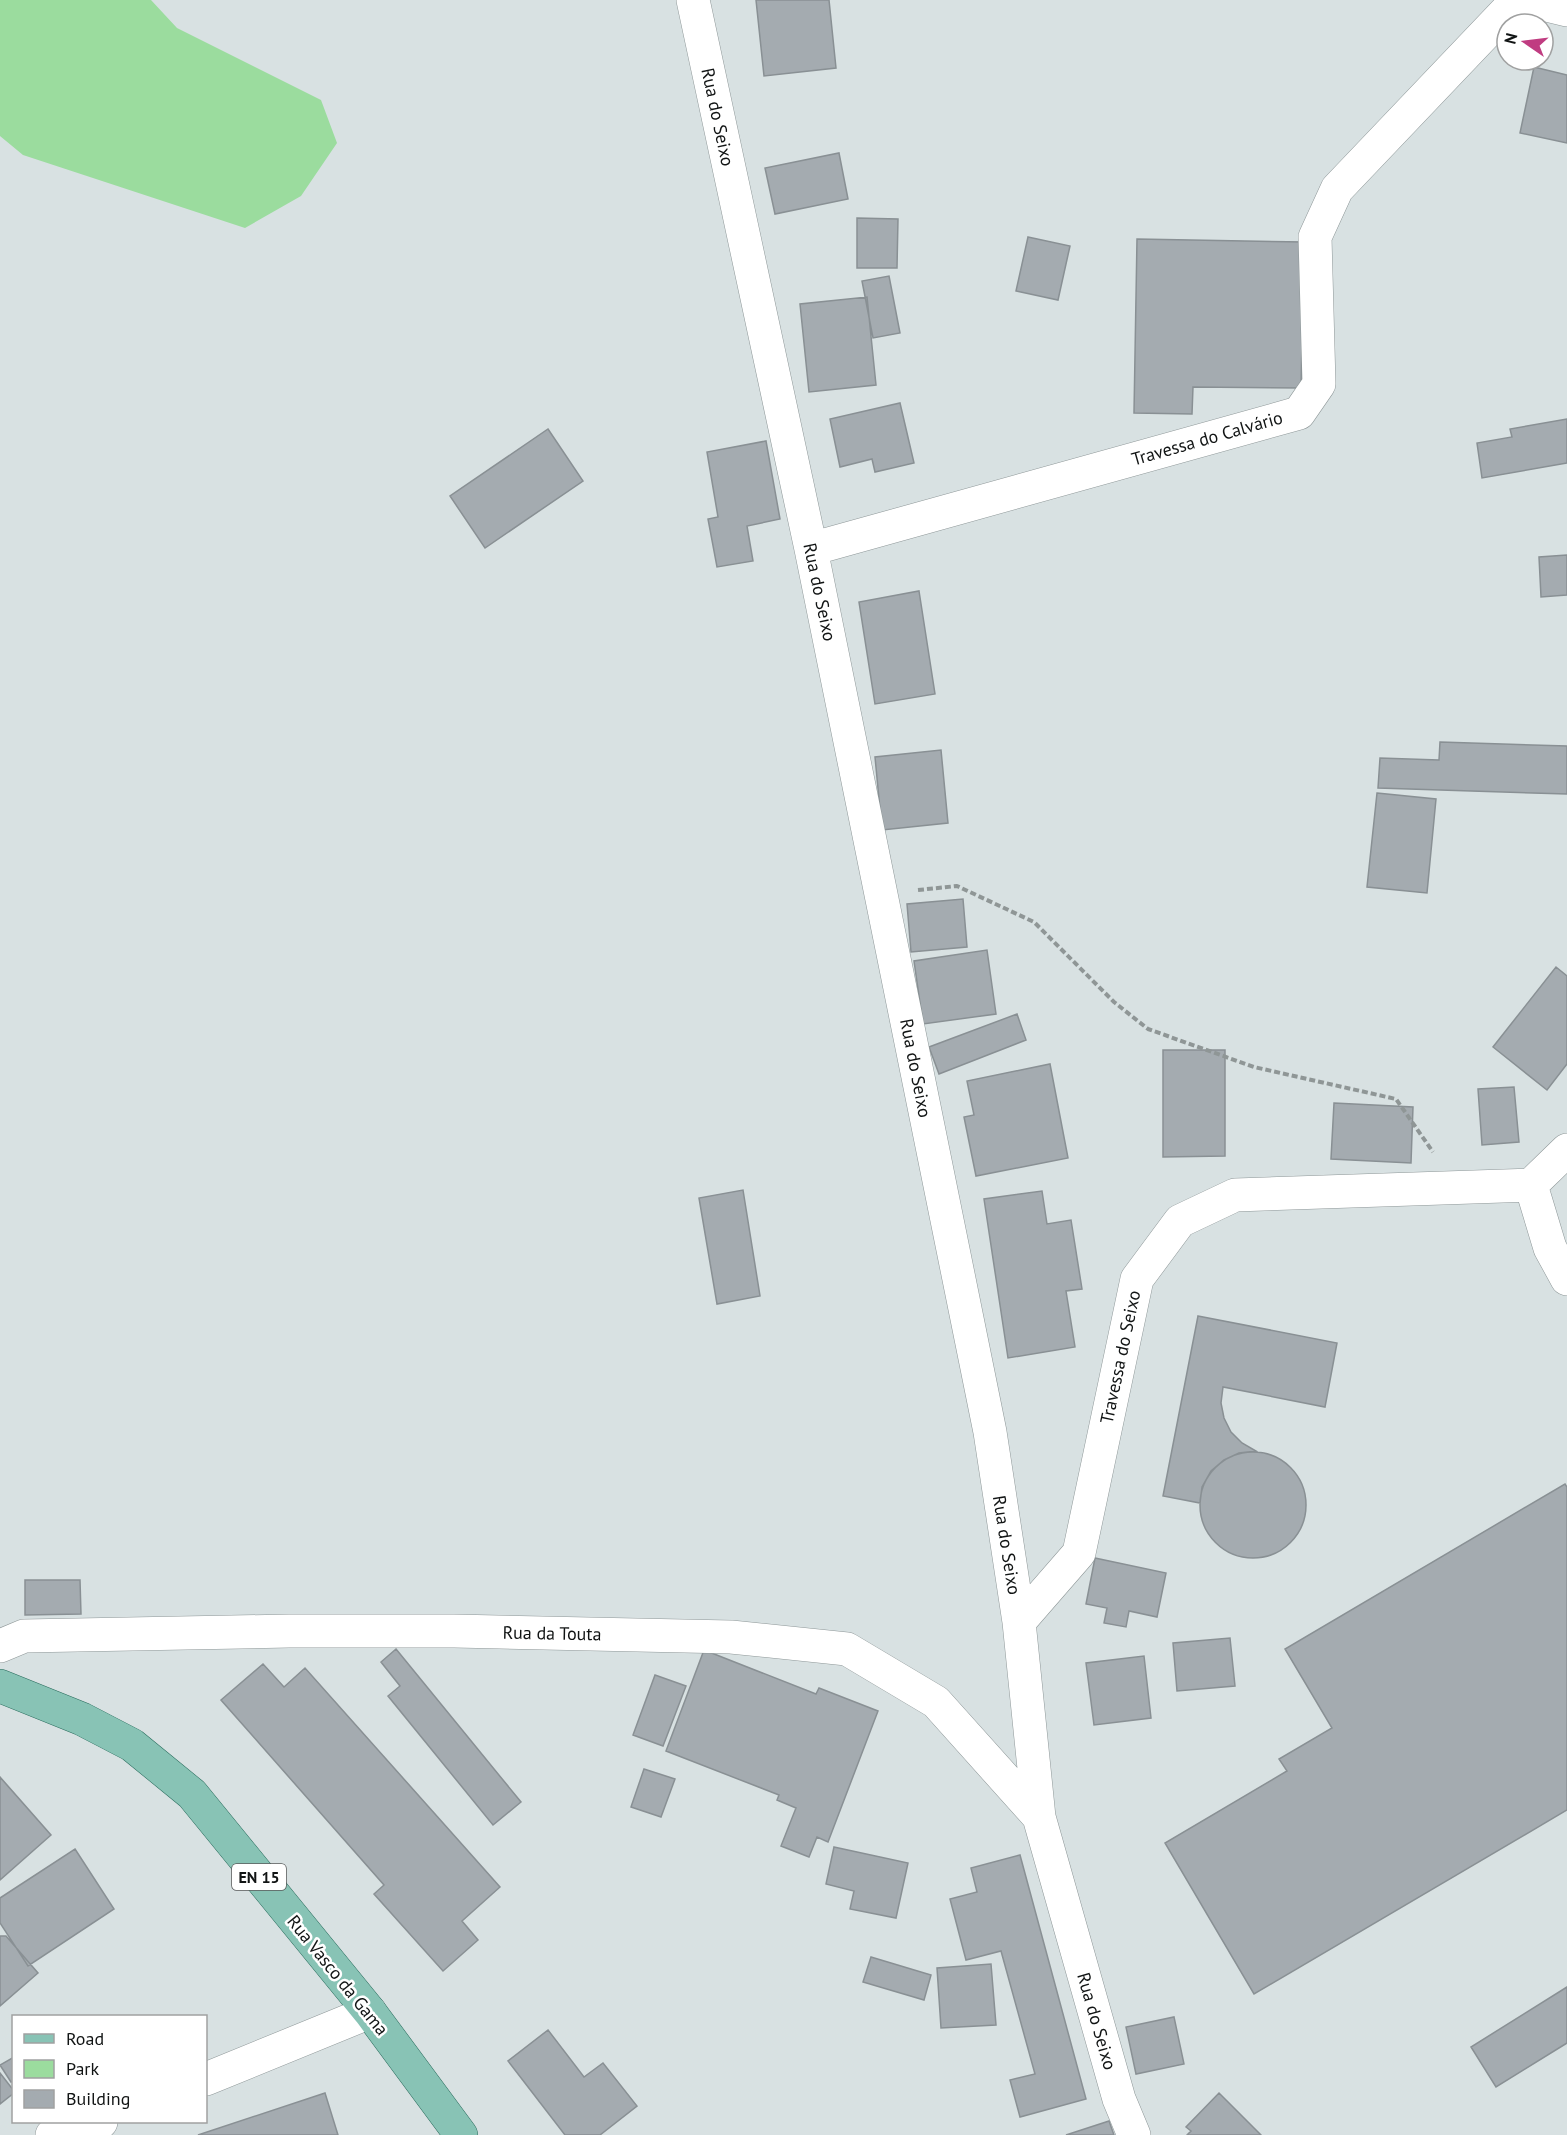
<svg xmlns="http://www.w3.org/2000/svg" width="1567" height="2135" viewBox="0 0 1567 2135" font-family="'PT Sans',sans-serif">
  <rect width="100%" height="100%" fill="#d8e1e2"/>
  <path fill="#9bdc9e" d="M0 0H151L177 28 321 100 337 143 301 196 245 228 23 155 0 136Z"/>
  <path fill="#a4abb0" stroke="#899094" stroke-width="1.5" d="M756 0H829L836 68 764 76Z
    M1534 67 1567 75V143L1520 133Z
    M839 153 848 199 775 214 765 168Z
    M857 218 898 219 897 268H857Z
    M1028 237 1070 246 1058 300 1016 291Z
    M1137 239 1304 242 1301 388 1193 387 1192 414 1134 413Z
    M889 276 900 333 873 338 862 281Z
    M867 297 876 385 809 392 800 304Z
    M900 403 914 463 875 472 872 459 840 467 830 419Z
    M1567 419V463L1482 478 1477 443 1512 437 1510 429Z
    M548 429 583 481 485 548 450 496Z
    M766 441 780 519 747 526 753 561 717 567 708 519 718 517 707 452Z
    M1567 555V595L1541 597 1539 557Z
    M919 591 935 694 875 704 859 602Z
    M1440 742 1567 746V794L1378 788 1380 758 1439 760Z
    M941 750 948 823 882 830 875 757Z
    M1377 793 1436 799 1427 893 1367 887Z
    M963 899 967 947 911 952 907 904Z
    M987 950 996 1014 923 1024 914 961Z
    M1556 967 1567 976V1064L1547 1090 1493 1047Z
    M1017 1014 1026 1040 939 1074 929 1047Z
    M1163 1050H1225V1156L1163 1157Z
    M1050 1064 1068 1158 976 1176 964 1117 974 1115 967 1081Z
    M1514 1087 1519 1142 1482 1145 1478 1089Z
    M1334 1103 1413 1107 1411 1163 1331 1159Z
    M743 1190 760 1296 717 1304 699 1198Z
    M1042 1191 1047 1224 1071 1220 1082 1289 1066 1291 1075 1347 1008 1358 984 1199Z
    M1198 1316 1337 1343 1325 1407 1223 1387 1221 1403 1224 1418 1231 1432 1242 1443 1256 1451 1239 1453 1224 1460 1211 1471 1202 1487 1200 1503 1163 1496Z
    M1200 1505a53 53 0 1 1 106 0a53 53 0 1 1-106 0Z
    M1565 1484 1567 1487V1810L1254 1994 1165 1843 1287 1771 1279 1759 1332 1728 1285 1649Z
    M1095 1558 1166 1573 1157 1617 1129 1611 1126 1627 1104 1623 1107 1608 1086 1604Z
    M25 1580H80L81 1614 25 1615Z
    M1230 1638 1235 1686 1177 1691 1173 1643Z
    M396 1649 521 1802 493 1825 388 1696 400 1686 381 1662Z
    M704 1650 816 1694 819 1688 878 1711 828 1842 817 1837 809 1857 781 1846 796 1808 777 1800 779 1795 666 1751Z
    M1144 1656 1151 1718 1094 1725 1086 1663Z
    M263 1664 284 1687 305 1668 500 1887 462 1921 478 1940 443 1971 374 1894 384 1885 221 1700Z
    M655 1675 686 1686 663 1746 633 1735Z
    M644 1769 675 1779 661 1817 631 1807Z
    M0 1777 51 1835 0 1880Z
    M834 1847 908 1863 896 1918 850 1909 854 1891 826 1884Z
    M75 1849 114 1909 28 1966 0 1923V1898Z
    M1020 1855 1086 2099 1020 2117 1010 2080 1035 2074 1001 1951 966 1960 950 1899 977 1892 971 1868Z
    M0 1936H6L38 1973 0 2006Z
    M871 1957 931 1975 924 2000 863 1982Z
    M991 1964 996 2025 941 2028 937 1968Z
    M1567 1987V2043L1496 2087 1471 2047Z
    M1174 2017 1184 2064 1136 2074 1126 2027Z
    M548 2030 584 2077 603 2063 637 2106 600 2135H565L508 2061Z
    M14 2057V2081L11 2082 0 2065Z
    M0 2073 14 2091V2093L0 2104Z
    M325 2093 338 2135H198Z
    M1219 2093 1261 2135H1187L1191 2131 1186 2127Z
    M1109 2121 1114 2135H1066Z"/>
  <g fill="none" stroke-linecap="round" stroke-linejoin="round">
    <defs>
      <path id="minor" d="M693 0 811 549 990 1432 1019 1622 1039 1817 1119 2099 1134 2135
        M1526 0 1567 10
        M811 549 1299 413 1319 384 1315 237 1337 189 1517 0
        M1531 1185 1550 1248 1567 1279
        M1531 1185 1567 1150
        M1019 1622 1079 1553 1137 1279 1180 1221 1235 1195 1531 1185
        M0 1646 24 1636 289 1631H454L731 1637 847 1649 936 1702 1039 1817
        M206 2079 370 2012
        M52 2135 65 2133 101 2122"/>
      <path id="major" d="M0 1686 82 1719 132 1745 192 1794 370 2012 461 2135"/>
    </defs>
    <use href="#minor" stroke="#8e9798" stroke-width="34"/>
    <use href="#major" stroke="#2a6c5d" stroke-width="34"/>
    <path stroke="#8f9696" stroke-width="4" stroke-dasharray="6 3" stroke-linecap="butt" d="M918 890 957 886 1034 922 1114 1002 1148 1029 1254 1067 1396 1099 1433 1152"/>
    <use href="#minor" stroke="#fff" stroke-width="33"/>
    <use href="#major" stroke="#88c3b5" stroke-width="33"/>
  </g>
  <g text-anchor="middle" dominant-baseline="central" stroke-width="5" stroke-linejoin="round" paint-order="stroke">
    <rect fill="#fff" stroke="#585a5a" stroke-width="1.5" x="232" y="1864" width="54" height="26" rx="4.5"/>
    <g font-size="16" font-weight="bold" fill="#111414">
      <text x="259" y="1877">EN 15</text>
    </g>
    <g font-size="18" fill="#111414" stroke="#fff">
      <text transform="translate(718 117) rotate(78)">Rua do Seixo</text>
      <text transform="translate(1207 438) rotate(-16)">Travessa do Calvário</text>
      <text transform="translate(820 592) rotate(78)">Rua do Seixo</text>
      <text transform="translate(916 1068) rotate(79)">Rua do Seixo</text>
      <text transform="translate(1120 1357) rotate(-78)">Travessa do Seixo</text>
      <text transform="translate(1007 1545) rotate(81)">Rua do Seixo</text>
      <text transform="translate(552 1633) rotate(1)">Rua da Touta</text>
      <text transform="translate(338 1975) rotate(51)">Rua Vasco da Gama</text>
      <text transform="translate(1097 2021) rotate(74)">Rua do Seixo</text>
    </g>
  </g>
  <rect x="12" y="2015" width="195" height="108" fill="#ffffff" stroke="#a0a1a1" stroke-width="1.5"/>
  <rect x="24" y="2034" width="30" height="9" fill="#88c3b5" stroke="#a0a1a1" stroke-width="1.5"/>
  <text x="66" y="2045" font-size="18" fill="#111414">Road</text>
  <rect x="24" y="2060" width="30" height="18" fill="#9bdc9e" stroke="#a0a1a1" stroke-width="1.5"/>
  <text x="66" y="2075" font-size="18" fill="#111414">Park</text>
  <rect x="24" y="2090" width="30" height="18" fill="#a4abb0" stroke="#a0a1a1" stroke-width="1.5"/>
  <text x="66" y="2105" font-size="18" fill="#111414">Building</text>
  <g transform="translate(1525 42) rotate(284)"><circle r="28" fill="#ffffff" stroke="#a0a1a1" stroke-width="1.5"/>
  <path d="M0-4.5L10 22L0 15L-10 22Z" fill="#c03c81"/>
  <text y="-9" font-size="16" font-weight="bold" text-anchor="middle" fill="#111414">N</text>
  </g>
</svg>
